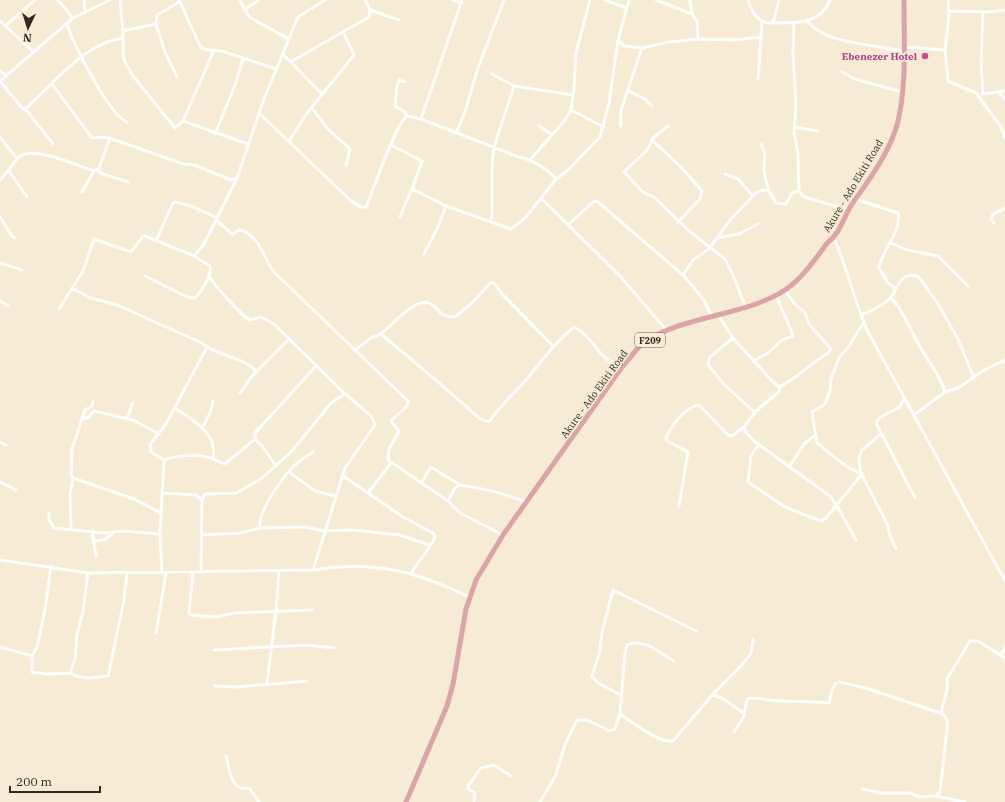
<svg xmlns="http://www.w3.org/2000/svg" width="1005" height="802" viewBox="0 0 1005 802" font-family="'IBM Plex Serif',serif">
  <rect width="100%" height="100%" fill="#f6ebd4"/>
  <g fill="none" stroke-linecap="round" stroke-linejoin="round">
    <path stroke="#fff" stroke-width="3" d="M58 0 73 18
      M84 0 85 11
      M120 0 123 31V54L125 62 133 76 175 128 183 121 214 50
      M179 0 201 48 208 50 222 51 276 69
      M240 0 249 17 289 39
      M452 0 462 3
      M605 0 627 8
      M629 0 618 40 609 103 600 137 568 170 556 179 541 198 620 276 667 331
      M656 0 692 14
      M690 0 692 14 697 21 698 39
      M748 0C751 8 754 16 762 21 767 24 774 23 780 23 800 23 822 22 830 0
      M244 10 259 0
      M370 10 399 20
      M949 11 988 12 1005 10
      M983 12 981 63 983 93
      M0 21 34 52
      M808 22C826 44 876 45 904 51
      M67 23C71 42 111 117 127 122
      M773 23 779 0
      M794 23 793 53 796 105 794 133 798 153 799 191 804 197 849 210
      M156 24 157 15 179 2
      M5 26 35 0
      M123 31 156 24 165 52 177 77
      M618 40 624 46 642 48 669 42 698 39 734 40 761 37
      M904 47 945 50 948 81 976 93 1001 127 1005 138
      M945 50 949 15 948 0
      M283 54 322 94
      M292 61 369 17 370 10 365 0
      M0 71 7 76
      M842 72 855 79 902 92
      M492 74 514 86
      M758 79 762 21
      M0 81 73 18 110 0
      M0 81 21 107 28 112 53 144
      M405 82 399 80 397 86 395 106 405 112 407 116
      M52 84 92 138 104 137 118 141 183 164 194 165 231 180 237 178
      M627 90 645 99 652 106
      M998 92 1005 99
      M982 94 1005 91
      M312 108 328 129 350 149 346 166
      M25 109C54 84 82 44 123 38
      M571 110 604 127
      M259 113 351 201 361 207H366C373 191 396 123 407 116L421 119 516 156C532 160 545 166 556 179
      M421 119 462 0
      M183 121 248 144
      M539 126 551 134
      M621 126V110L642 48
      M668 126 653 138 647 150 624 172 643 192 654 197 689 231 725 259 733 275 745 306
      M795 127 818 131
      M456 133 465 112 478 68 504 0
      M215 134 235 85 243 59
      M0 137 17 159
      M289 141 307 113 354 55 343 32
      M653 141 682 168 702 191 700 199 678 222
      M761 144C767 156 764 157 764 168 765 182 768 192 776 203L786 204 792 193 799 191
      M391 145 422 161 412 189 400 217
      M530 160 565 120 571 110 574 88 576 53 590 0
      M97 170 103 174 128 182
      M9 171 27 197
      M725 174 738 179 752 195 763 190 768 191
      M0 180C4 176 18 157 20 156 35 146 78 166 94 171
      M412 189 446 206 511 229 525 218 541 198
      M82 192 94 171 99 168 110 138
      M856 199 898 213C902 233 882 249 879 268L888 283 895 288
      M0 217 12 236 15 238
      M216 220 232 234 240 230C259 235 263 256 273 271L408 401 407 406 391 421 399 431 389 449 388 460 448 501 460 513 503 535
      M490 221 492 217V167L494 147 514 86 573 95
      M994 223 991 220 993 214 1005 208
      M568 225 592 203 595 201 598 202 683 275 704 300 712 317
      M717 238 739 234 758 224
      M834 238C847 268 854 299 867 330L1005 581
      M156 241 173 203 176 202 194 207 217 218
      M891 243 907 250 938 256 968 286
      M424 254 438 227 446 206
      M0 263 22 270
      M683 275 693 260 709 249 731 219 754 195
      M145 276 187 297 195 298C202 291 212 275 210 266L194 256 204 244 237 178 264 99 298 17 325 0
      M72 288 91 298 117 305 202 343C218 357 243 356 257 372
      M891 298C903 310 910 329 918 343 926 360 940 373 945 392
      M0 301 8 306
      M59 309 83 271 94 239 131 252 143 236H145L194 256
      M718 315 733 338 773 382 779 387
      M861 315C871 311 881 307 889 299 898 291 899 269 919 277L938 304 958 339 974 378
      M381 334C391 326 416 297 429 303 441 309 437 316 455 317L473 302 490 283H494L503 295 553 346
      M733 338 710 357 708 365 724 384 755 413
      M355 350 371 338 381 334C414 362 447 389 479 418L485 421H490C500 405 514 394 527 379 542 361 555 342 574 327 594 336 598 361 622 367
      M753 361 768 353 782 340 793 336C793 332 779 304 776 295
      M779 387C796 379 807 367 822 357 826 354 829 354 831 349L809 324 805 313 794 303 785 290
      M240 393 253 375 288 340
      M904 397 900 407 879 418 876 423 915 498
      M93 402 92 406 85 410 72 449 71 474 73 478 134 499 161 513
      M175 408C192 420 218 433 213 458
      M914 415 945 392 960 387 984 370 1005 360
      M83 419 89 417 94 411 133 420 159 434
      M127 419 133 402
      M745 426V431L754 441 830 496 837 506 856 540
      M202 428 210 413 213 401
      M881 434 862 450 859 457V462L861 473 888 526 890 536 896 549
      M0 442 6 445
      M759 444 751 456 748 482 785 507 818 520 822 521 826 518 862 474
      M164 460 151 452 150 444 166 424 207 347
      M164 460C177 455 197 454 211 458 216 459 220 463 225 464L255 439
      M276 466 263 447 255 439V433L316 366
      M790 466 804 444 814 436
      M289 472 315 491 335 496
      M861 473C844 468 831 453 817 443L812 412 825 404 830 391 831 379 839 358 849 346 864 322
      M343 476 403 517 433 533 435 536 433 542 411 573
      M0 482 16 490
      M421 483 431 467 460 485
      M162 493 196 495 202 500
      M368 493 391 463
      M448 501 455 488 460 485 493 491 527 502
      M679 506 688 452 667 441 666 438C672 425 684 408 699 405L728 435 732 436 745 426 756 411 780 391 779 387
      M49 513V520L54 528 105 533 122 531 160 534
      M260 528C257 513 282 478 293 467 298 461 306 457 313 452
      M71 529 70 495 73 478
      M92 531 96 556
      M202 535 240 533 260 528 305 527 324 531 352 530 400 535 429 545
      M95 541 104 540 112 534
      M0 560 88 573 313 570C373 560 416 571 469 597
      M51 566 45 610 37 647 32 656V672L47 674 70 673 76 676 89 678 108 676 124 600 127 573
      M313 570 345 468 375 425 371 416 343 392
      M201 572 202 500 205 494 236 493 261 479 291 452 331 403 343 395V392L275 325 261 317 250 320C244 318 212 283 209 276
      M162 573 160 534 164 460
      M193 573 189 613 191 615 216 617 235 613 312 610
      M156 633 166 573
      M0 647 32 656
      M214 650 306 645 334 648
      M1001 655 1005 647
      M70 673 75 659 77 635 83 611 88 573
      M840 682 869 689 943 714 947 720V729L940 792 935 796
      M267 683 276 611 279 571
      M215 686 236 687 307 681
      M621 695 598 683 592 676 599 654 602 632 613 590 696 631
      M712 695 722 698 745 714 734 732
      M743 712 745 710 747 699C755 696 768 701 778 701 795 701 812 702 829 703L832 690 836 683
      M941 713 947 690V679L970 641H978L1005 658
      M620 714C630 721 662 745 673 741L712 695 742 665 751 653 753 640
      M226 756C228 764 231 786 241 788 245 789 247 787 250 789L259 802
      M863 789 880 793H910L920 797 935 796 965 802
      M474 802 475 793 468 789V786L481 768 494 765 511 776
      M540 802 556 775 564 747 577 720H587L610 731 615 729 620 714 625 653 627 645C643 637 661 654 674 661"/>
    <path stroke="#dda3a9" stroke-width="5" d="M406 802 447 706 453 684 466 609 476 580 503 535 622 367C629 360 635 350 642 344 679 316 746 316 785 290 803 278 815 259 828 242 840 234 844 216 852 204 869 180 889 153 897 125 907 89 904 37 904 0"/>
  </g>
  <circle fill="#d1479c" stroke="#f6ebd4" stroke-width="1.5" cx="925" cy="56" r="4"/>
  <g text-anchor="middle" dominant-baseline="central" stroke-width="4" stroke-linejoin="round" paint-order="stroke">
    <rect fill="#f6ebd4" stroke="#6a6457" stroke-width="1" x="635" y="333" width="30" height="14" rx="3"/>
    <g font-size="9" font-weight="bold" fill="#2e2a21">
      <text x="650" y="340">F209</text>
    </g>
    <g font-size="10" font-weight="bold" fill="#b23c85" stroke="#f6ebd4" text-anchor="end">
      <text x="917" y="56">Ebenezer Hotel</text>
    </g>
    <g font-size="10" fill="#2e2a21" stroke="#f6ebd4">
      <text transform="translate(853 186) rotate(-59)">Akure - Ado Ekiti Road</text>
      <text transform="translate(594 394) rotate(-54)">Akure - Ado Ekiti Road</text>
    </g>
  </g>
  <g transform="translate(28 28) rotate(184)" stroke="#f6ebd4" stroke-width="3" paint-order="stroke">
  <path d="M0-3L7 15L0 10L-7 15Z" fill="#2e2a21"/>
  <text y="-6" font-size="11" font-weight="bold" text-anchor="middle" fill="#2e2a21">N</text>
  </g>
  <path d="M10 786v6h90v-6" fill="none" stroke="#2e2a21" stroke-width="2"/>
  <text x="16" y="786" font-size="12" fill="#2e2a21" stroke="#f6ebd4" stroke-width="3" paint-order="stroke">200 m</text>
</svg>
